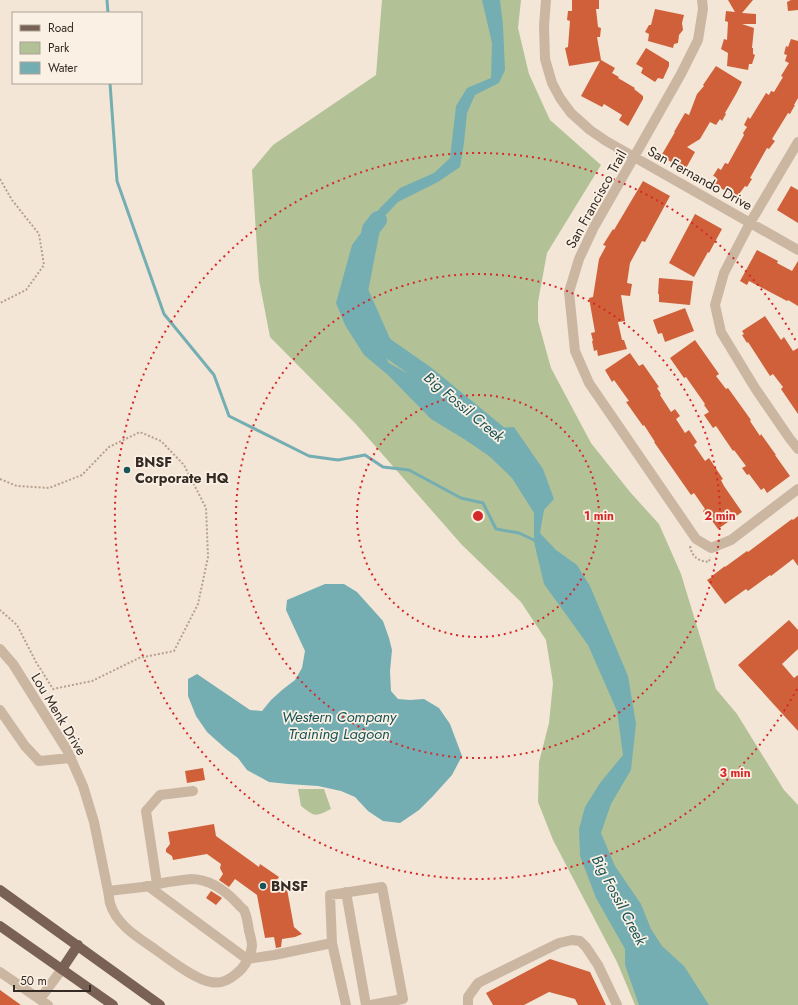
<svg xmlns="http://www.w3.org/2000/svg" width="798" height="1005" viewBox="0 0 798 1005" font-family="Jost,sans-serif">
  <rect width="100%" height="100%" fill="#f3e6d7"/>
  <path fill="#b3c296" d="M382 0H521L518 28 529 74 550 120 601 165 547 253 538 302V321L551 368 591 443 630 492 659 524 681 574 716 689 737 714 784 790 798 805V1005H635L617 962 553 840 538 802 539 762 549 723 553 683 546 640 521 602 462 545 355 423 270 337 259 280 252 170 273 145 376 75Z
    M298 789H324L331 809C315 817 315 817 301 806Z"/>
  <path fill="#74aeb2" d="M482 0H500L503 25 505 70 499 83 475 95 467 113 464 143 460 167 438 182 398 202 381 220 359 255 356 293 368 328 389 363 441 392 453 404 496 428 514 427 543 469 554 499 544 510 540 533 556 550 577 565 590 586 628 676 636 724 631 770 611 804 601 833 615 866 641 904 651 929 662 946 684 966 709 1005H639L625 965V949L596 898 580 856 579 829 585 807 600 783 623 755 617 711 588 645 544 584 534 542V513L512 478 489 456 464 439 431 419 388 375 364 355 345 325 336 303 352 245 380 208 400 188 434 173 450 158 456 106 467 88 491 78 492 43Z
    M325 584H344L357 592 383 621 389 638 392 650 390 671 391 691 398 699 410 700 424 699 439 708 450 724 462 756 452 775 433 796 419 810 400 823 383 821 368 811 355 797 341 791 318 786 288 784 269 782 247 770 238 758 226 749 207 732 196 716 188 696V679L197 674 250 710 262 711 271 700 282 690 295 680 302 668 305 651 286 610 287 600Z"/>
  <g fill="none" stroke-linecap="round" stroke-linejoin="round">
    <path stroke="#74aeb2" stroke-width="3" d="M107 0 108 13
      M110 83 117 181 164 314 214 375 229 416 309 456 338 460 365 455 383 467 409 470 461 498 483 503 496 529 519 533 536 541"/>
    <path stroke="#74aeb2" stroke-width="18" d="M378 220 371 229 359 291 383 345 426 375 498 434"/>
  </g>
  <path fill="#cf6039" d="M572 0H599V9H596L598 27 601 28 600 37H597L601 60 615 68 612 73 619 77 618 78 635 88 634 89 643 96V99L628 126 619 120 622 115 604 104 602 107 581 96 600 61 569 66 565 48 568 47 570 21 567 20 568 11H572Z
    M728 0H753L742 13 756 14V24H742L754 28 752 48H753V54L755 55 752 64H749L748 70 727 66 728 53 721 49 724 39 727 40 728 22 725 21 726 11 735 12Z
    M791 0H798V10L788 11 787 2Z
    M655 9 684 15 682 23 683 30 679 35 678 43 674 44 673 48 648 41 649 34 645 32 649 25H651Z
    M791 39 798 41V98L794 105H795L790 114 788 113 772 139 775 141 769 149 767 148 750 178 752 179 747 187 745 186 737 197 713 184 716 177 713 176 718 168 721 170 725 163 728 164 744 135 743 133 747 127 744 125 748 117 750 119 766 93 769 95 771 91 774 92 783 77 781 76 789 63 785 61 787 55 784 54 786 46 788 47Z
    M646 48 669 62V66L663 79 658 78 655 82 641 73 643 68 636 64Z
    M716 66 742 82 736 94 725 113 726 114 722 121 720 119 716 125 710 122 700 139 687 147 695 152 685 170 661 156 675 132H674L685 113 689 115 697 94 704 86 703 85Z
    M643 181 670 196 645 242 642 241 630 263 627 283 632 284 630 296 621 295 625 321 618 322 622 340H624L627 349 598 356 597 350 594 351 592 341H593L591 333 595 332 589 298 593 297 599 259 606 246 603 245 613 229 614 230Z
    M791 186 798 190V223L777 210Z
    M695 214 722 229 709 253 708 252 694 277 669 263Z
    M757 250 778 261 777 263 792 271 798 261V306L788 300 787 301 749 281 747 285 740 281Z
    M659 278 693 281 690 305 659 302V294H658Z
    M685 308 694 331 665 342 662 333 658 334 653 320Z
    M765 316 781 340 784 337 793 351 798 348V414L781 389 783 387 773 374 770 376 748 342 747 343 742 335 744 334 742 331Z
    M695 340 719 374 716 376 726 389 728 388 751 420 750 421 760 436 761 434 776 455H775L790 476 767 493 764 488 761 490 749 474 747 475 742 468 746 466 734 450 733 451 716 426 713 428 704 415 709 412 704 405 705 404 686 377 684 378 670 358Z
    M630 353 639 366 643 364 659 387 657 388 661 394 660 395 671 412 675 409 680 416 676 419 685 433 689 430 697 442 694 445 705 461 709 458 723 479 721 480 724 486 742 512 718 529 710 518 708 519 703 511 705 509 694 493 691 495 654 442H655L644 425 643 426 626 402 629 401 614 380 612 382 605 370Z
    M798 516V566L793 559 771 576 770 575 748 591 746 589 725 604 707 580 712 577V576L725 566V567L747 551 748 552 792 519 793 520Z
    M789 620 798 630V649L782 664 794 678 798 675V731L738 665Z
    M203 768 205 780 187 783 185 771Z
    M214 824 216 836 259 867 260 864 279 877 276 881 287 889 294 927 302 934 295 937 282 939 281 947 276 948 274 937 265 938 257 895 235 879 229 887 219 880 223 874 220 868 221 864 207 854 173 860 172 856 166 852V849L170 844 168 832Z
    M211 891 222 898 216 905 206 898Z
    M550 959 590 972 606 1005H578L575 999 549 992 524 1005H493L486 993Z
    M0 990 21 1005H0Z"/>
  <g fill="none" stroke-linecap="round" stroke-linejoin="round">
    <path stroke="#b7a08c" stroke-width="2" stroke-dasharray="2 2" stroke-linecap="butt" d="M0 179 12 200 39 234 44 265 26 290 0 303
      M0 479 17 486 49 488 82 475 109 447 140 432 161 441 184 465 206 508 208 557 198 604 174 651 139 658 92 681 53 689 36 662 17 625 0 610
      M690 546C692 557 698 561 709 562L710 557"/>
    <path stroke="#cbb6a2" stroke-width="10" d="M546 0 544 26 545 59 552 83 560 98 571 113 590 130 606 141 798 250
      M702 0 703 9 698 40 681 74 634 157 594 227 579 259 569 292 575 351 589 383 696 539 711 548 731 540 798 489
      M798 142 750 223 724 273 715 305 721 332 755 388 790 439 798 449
      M0 649 13 664 67 750 83 786 94 822 108 891
      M0 710 25 746 39 761 71 758
      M191 879C210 879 225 890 238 904 239 906 242 908 244 910 247 916 248 924 249 931 250 935 252 941 252 946 251 957 244 968 236 974 229 980 220 984 211 982 195 980 169 959 156 950 139 938 116 925 110 903 109 899 109 895 108 891L143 887 168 882Z
      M157 884 146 811 160 795 193 791
      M148 886 247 959 274 955 332 943
      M346 892 366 1005
      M0 972 48 1005
      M40 999 62 969
      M346 1005 332 943 330 895 382 887 403 999 371 1005
      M468 1005V997L478 983 559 943 572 940 580 941 586 947 598 965 617 1005"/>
    <path stroke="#796255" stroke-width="10" d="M0 890 160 1005
      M0 926 113 1005
      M62 969 78 945"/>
  </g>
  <g fill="none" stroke="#d62828" stroke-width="2" stroke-dasharray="2 4">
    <circle cx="478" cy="516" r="121"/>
    <circle cx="478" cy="516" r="242"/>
    <path d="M797 689A363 363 0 1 1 797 343"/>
  </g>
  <g fill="#185459" stroke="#faf0e3" stroke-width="1.5">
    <circle cx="127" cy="470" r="4"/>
    <circle cx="263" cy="886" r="4"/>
  </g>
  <g text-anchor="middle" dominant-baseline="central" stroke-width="3.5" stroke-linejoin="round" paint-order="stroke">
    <g font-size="14" fill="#352b25" stroke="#faf0e3">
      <text transform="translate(700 178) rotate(29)">San Fernando Drive</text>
      <text transform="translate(596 199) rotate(-61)">San Francisco Trail</text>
      <text transform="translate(59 714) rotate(59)">Lou Menk Drive</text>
    </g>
    <g font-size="14" font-weight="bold" fill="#352b25" stroke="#faf0e3" text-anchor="start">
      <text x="135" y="462">BNSF<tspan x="135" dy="16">Corporate HQ</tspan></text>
      <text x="271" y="886">BNSF</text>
    </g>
    <g font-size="15" font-style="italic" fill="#185459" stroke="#faf0e3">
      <text transform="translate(464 407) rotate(40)">Big Fossil Creek</text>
      <text x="339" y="717">Western Company<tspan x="339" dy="17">Training Lagoon</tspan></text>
      <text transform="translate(619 900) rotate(62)">Big Fossil Creek</text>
    </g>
  </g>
  <circle cx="478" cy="516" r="6" fill="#d62828" stroke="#faf0e3" stroke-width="2"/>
  <g font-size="12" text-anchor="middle" font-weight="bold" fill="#d62828" stroke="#faf0e3" stroke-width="3.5" stroke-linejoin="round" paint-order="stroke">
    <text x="599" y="520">1 min</text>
    <text x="720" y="520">2 min</text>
    <text x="735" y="777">3 min</text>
  </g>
  <rect x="12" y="12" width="130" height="72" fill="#faf0e3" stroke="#aba197"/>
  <rect x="20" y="25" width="20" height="6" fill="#796255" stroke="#aba197"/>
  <text x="48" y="32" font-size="12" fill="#352b25">Road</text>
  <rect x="20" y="42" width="20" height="12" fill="#b3c296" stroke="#aba197"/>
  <text x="48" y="52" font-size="12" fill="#352b25">Park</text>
  <rect x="20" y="62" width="20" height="12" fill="#74aeb2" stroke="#aba197"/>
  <text x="48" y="72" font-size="12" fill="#352b25">Water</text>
  <path d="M14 985v6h76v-6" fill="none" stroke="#352b25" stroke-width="2"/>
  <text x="20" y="985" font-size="12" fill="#352b25" stroke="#faf0e3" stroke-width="3" paint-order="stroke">50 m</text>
</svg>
